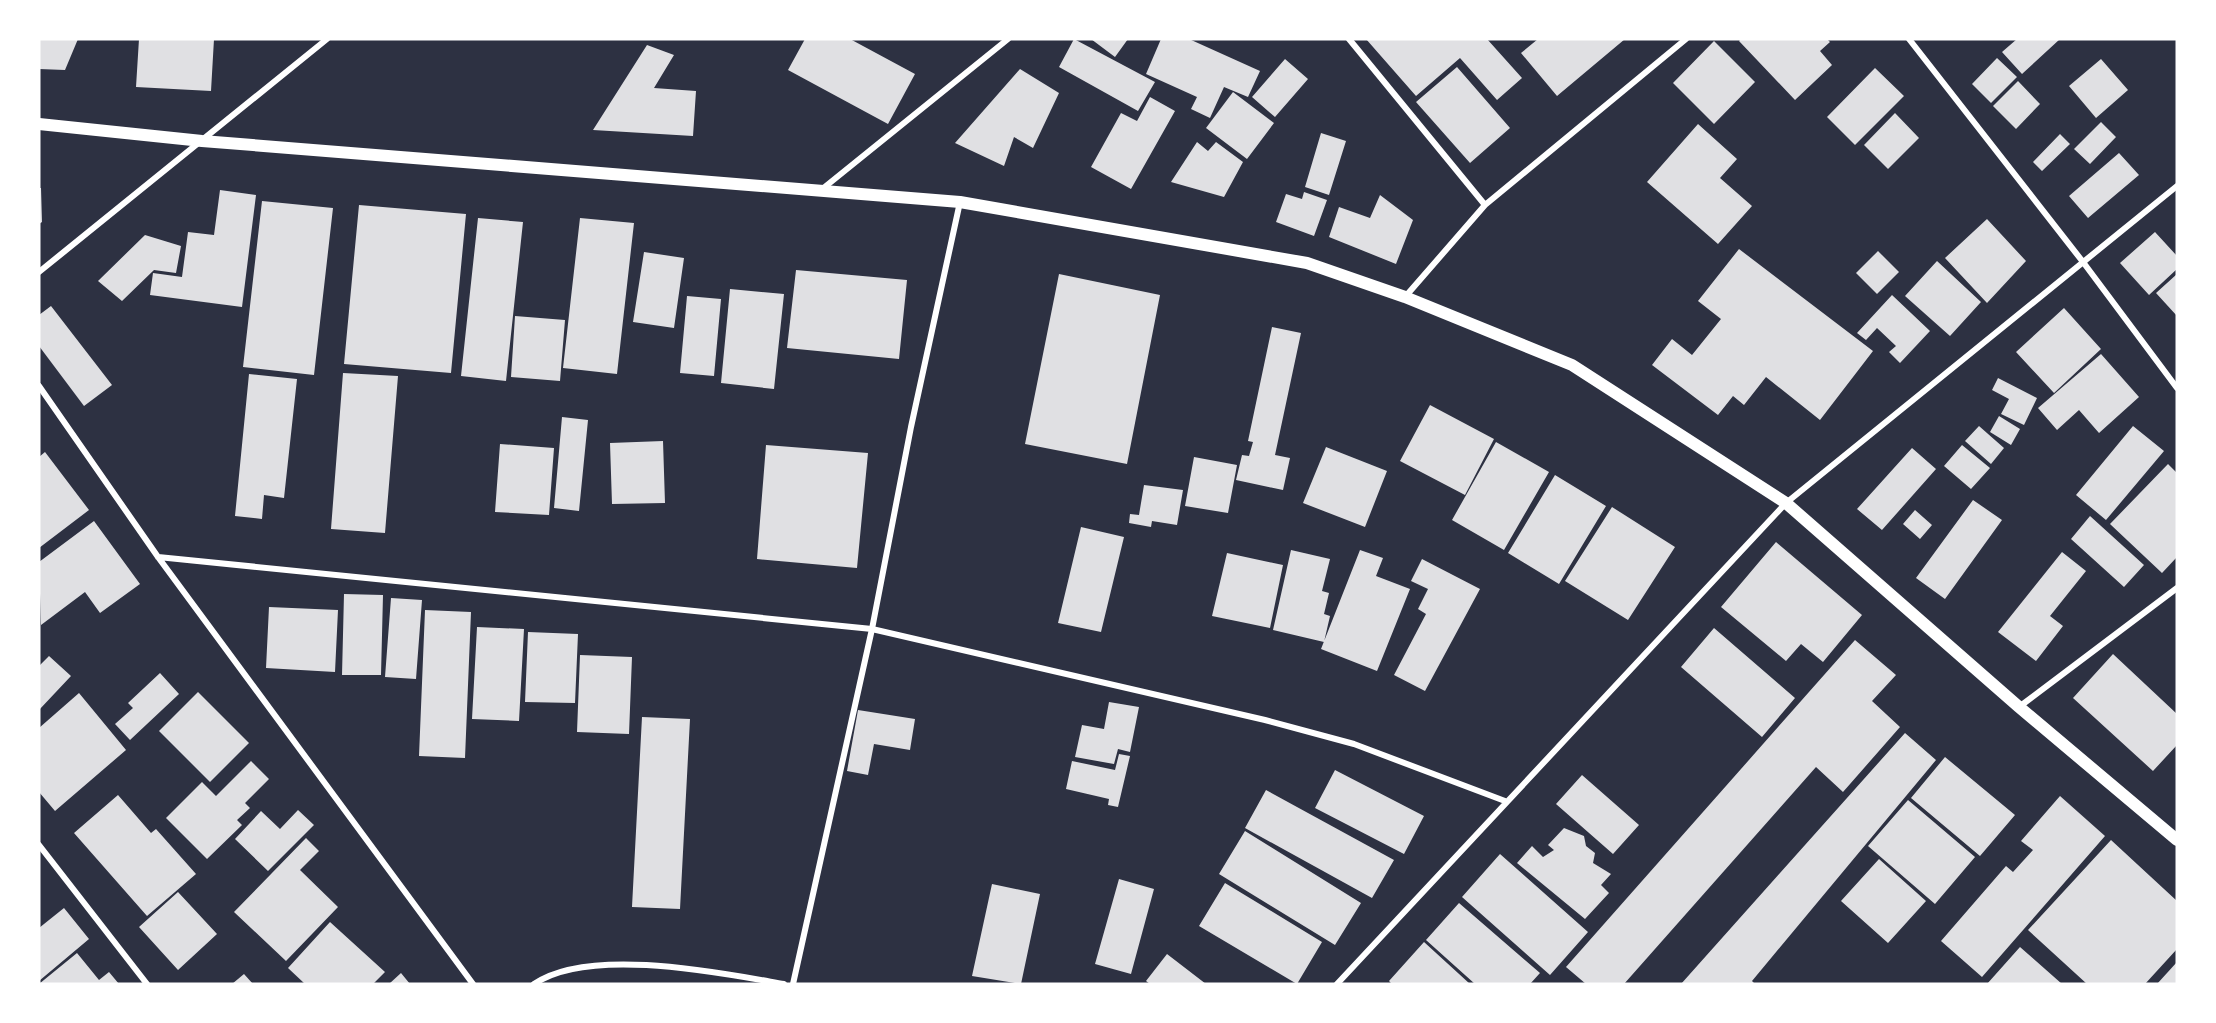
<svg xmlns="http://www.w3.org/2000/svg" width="2216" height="1023" viewBox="0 0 2216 1023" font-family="'Crimson Pro',serif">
  <rect width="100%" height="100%" fill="#2d3142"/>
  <path fill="#e0e0e3" d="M39 39H78L65 70 39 69Z
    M139 39H214L211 91 136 87Z
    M805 39H850L915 74 888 124 788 70Z
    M1074 39 1155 82 1138 111 1059 67Z
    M1091 39H1128L1115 57Z
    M1161 39H1189L1260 71 1248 97 1224 87 1210 118 1191 109 1197 97 1146 74Z
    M1366 39H1487L1522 78 1497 100 1460 58 1416 96Z
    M1538 39H1625L1557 96 1521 53Z
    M1741 39H1827L1830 42 1820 51 1832 65 1795 100 1739 41Z
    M2017 39H2060L2022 74 2002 52Z
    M1714 41 1755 82 1714 124 1673 83Z
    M647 45 674 55 654 88 696 91 693 136 593 130Z
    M1997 58 2017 77 1991 103 1972 84Z
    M1285 59 1308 79 1275 117 1252 97Z
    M2101 59 2128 90 2096 118 2069 86Z
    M1457 67 1510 128 1470 163 1416 102Z
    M1875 68 1904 96 1855 145 1827 117Z
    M1020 69 1059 93 1033 148 1014 137 1004 166 955 143Z
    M2018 81 2040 104 2016 129 1993 106Z
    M1233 92 1274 123 1247 159 1206 128Z
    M1150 97 1175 111 1131 189 1091 167 1121 113 1137 121Z
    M1895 113 1919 138 1888 169 1864 145Z
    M2101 122 2116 137 2090 164 2074 149Z
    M1698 124 1737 159 1720 178 1752 206 1718 244 1647 182Z
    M1321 133 1346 141 1329 195 1305 187Z
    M2060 134 2070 144 2042 171 2033 162Z
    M1197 142 1208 151 1216 142 1243 162 1224 197 1171 182Z
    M2119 153 2139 175 2088 218 2069 196Z
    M39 188H41L42 222 39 224Z
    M220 190 256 195 242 307 150 295 153 273 182 277 188 232 214 235Z
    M1304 192 1327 200 1314 236 1276 222 1286 194 1302 199Z
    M1380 195 1413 220 1396 264 1329 237 1339 207 1370 218Z
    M262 201 333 208 314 375 243 367Z
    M359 205 466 214 451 373 344 364Z
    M478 218 523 222 506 381 461 376Z
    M580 218 634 223 617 374 563 368Z
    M1987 219 2026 261 1987 303 1945 258Z
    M2155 232 2177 256V269L2149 295 2120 263Z
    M145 235 181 246 176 273 154 270 122 301 98 281Z
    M1739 249 1873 351 1820 420 1766 377 1744 405 1733 396 1718 415 1652 365 1672 339 1692 355 1721 319 1698 301Z
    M1878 251 1899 272 1877 294 1856 273Z
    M644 252 684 258 674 328 633 322Z
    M1937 261 1981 302 1950 336 1905 296Z
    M796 270 907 280 899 359 787 348Z
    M1059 274 1160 295 1127 464 1025 444Z
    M2177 274V316L2156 293Z
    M730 289 784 294 774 389 721 383Z
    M1892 295 1930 331 1900 363 1889 352 1896 346 1877 328 1866 340 1857 333Z
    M687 296 721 299 714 376 680 373Z
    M51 306 112 385 84 406 39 346V315Z
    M2064 308 2101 349 2054 393 2016 352Z
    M515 316 565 320 560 381 511 377Z
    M1272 327 1301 333 1275 455 1290 458 1283 490 1236 480 1242 455 1249 456 1253 442 1248 441Z
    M2101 354 2139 397 2099 433 2079 410 2057 430 2038 408Z
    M343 373 398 376 385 533 331 529Z
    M249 374 297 379 284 498 264 495 262 519 235 516Z
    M1998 378 2037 398 2024 425 2001 414 2009 399 1992 390Z
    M1430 405 1494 439 1465 495 1400 461Z
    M1999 416 2020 429 2011 445 1990 432Z
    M562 417 588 420 579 511 554 508Z
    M1979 426 2004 448 1991 464 1965 441Z
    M2133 426 2164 451 2106 520 2076 495Z
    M663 441 665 503 612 504 610 443Z
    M1496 442 1549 472 1504 550 1452 520Z
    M500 444 554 448 549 515 495 512Z
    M766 445 868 453 857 568 757 559Z
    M1962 445 1990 468 1971 489 1944 466Z
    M1326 447 1387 471 1365 527 1303 503Z
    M1912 448 1936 469 1882 530 1857 509Z
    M45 452 89 510 39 548V457Z
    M1194 457 1237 465 1228 513 1185 506Z
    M2168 464 2177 473V557L2162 573 2110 524Z
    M1555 475 1606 506 1559 584 1508 553Z
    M1144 485 1183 490 1177 525 1152 521 1151 527 1129 523 1130 514 1139 515Z
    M1973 500 2002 520 1945 599 1916 578Z
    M1612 507 1675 547 1628 620 1565 581Z
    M1915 510 1932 525 1920 539 1903 524Z
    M2090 516 2144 565 2124 587 2071 539Z
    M94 521 140 584 100 613 85 592 41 625 39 562Z
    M1081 527 1124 537 1101 632 1058 623Z
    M1776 542 1862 615 1823 662 1801 644 1786 661 1721 607Z
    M1291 550 1330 559 1322 591 1329 593 1324 614 1330 616 1324 642 1273 630Z
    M1360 550 1383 558 1376 576 1410 589 1377 671 1321 649Z
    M2062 552 2086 571 2050 616 2063 626 2036 661 1998 632Z
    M1227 553 1283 565 1270 628 1212 616Z
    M1422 559 1480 589 1425 691 1394 675 1426 614 1418 609 1428 589 1411 581Z
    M344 594 383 595 381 675H342Z
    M391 598 422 600 416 679 385 677Z
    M269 607 338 610 335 672 266 668Z
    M425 610 471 612 465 758 419 756Z
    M477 627 524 629 519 721 472 719Z
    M1714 628 1795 698 1762 737 1681 667Z
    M528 632 578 634 575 703 525 702Z
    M1855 640 1896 675 1872 701 1900 727 1843 792 1816 767 1624 984H1586L1566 967Z
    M2113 654 2177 714V745L2153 771 2073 698Z
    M580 655 632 657 629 734 577 732Z
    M49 656 71 676 39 710V666Z
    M160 673 179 694 130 740 115 724 133 708 128 703Z
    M198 692 249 743 210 782 159 731Z
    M79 693 126 750 55 811 39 792V728Z
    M1109 702 1139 707 1130 752 1118 749 1114 764 1075 757 1082 725 1104 729Z
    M858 710 915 719 910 750 874 744 868 775 847 771Z
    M642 717 690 719 680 909 632 907Z
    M1905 733 1936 760 1752 981 1755 984H1681Z
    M1119 754 1130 756 1118 807 1108 805 1109 799 1066 789 1072 761 1115 770Z
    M1945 757 2015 815 1980 856 1911 798Z
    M251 761 269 779 245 803 250 808 237 820 242 825 207 859 166 818 202 782 216 796Z
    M1335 770 1424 816 1404 854 1315 808Z
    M1582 775 1639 825 1613 854 1556 804Z
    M1266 790 1394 860 1372 898 1245 828Z
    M118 795 151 833 156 829 196 874 147 916 74 833Z
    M2060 796 2105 836 1982 977 1941 941 2006 866 2013 872 2033 850 2021 841Z
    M1908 800 1975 857 1935 904 1868 846Z
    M298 810 314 825 268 871 235 839 261 811 280 829Z
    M1564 828 1584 836 1586 846 1595 853 1593 863 1611 874 1601 885 1609 893 1585 919 1517 863 1532 846 1543 857 1554 850 1548 845Z
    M1245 831 1361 903 1335 945 1219 874Z
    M306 838 319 851 300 870 338 907 286 961 234 912Z
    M2111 840 2177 901V949L2145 984H2087L2028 930Z
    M1500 854 1588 932 1550 975 1462 897Z
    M1879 859 1926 901 1888 943 1841 901Z
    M1119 879 1154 889 1131 974 1095 964Z
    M1225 883 1322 942 1297 984 1199 926Z
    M992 884 1040 894 1021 984 972 976Z
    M178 892 217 934 178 970 139 927Z
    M1459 903 1540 973 1530 984H1475L1426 940Z
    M64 908 89 939 39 981V928Z
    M330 922 385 972 373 984H305L288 968Z
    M1424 942 1470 984H1392L1389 981Z
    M2020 947 2062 984H1987Z
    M77 953 99 980 109 972 119 984H39Z
    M1167 954 1206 984H1150L1146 981Z
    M2177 962V984H2157Z
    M401 973 410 984H389Z
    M244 974 253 984H232Z"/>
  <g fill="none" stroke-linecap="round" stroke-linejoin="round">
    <path stroke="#fff" stroke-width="6" d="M1349 39 1485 205
      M1909 39 2083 262 2177 388
      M821 190 1008 39
      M39 272 327 39
      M1405 297 1485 205 1686 39
      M39 386 158 557 473 984
      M158 557 872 629 1265 720 1354 744 1505 801
      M2019 707 2177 588
      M39 845 147 984
      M534 984C589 946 721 973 784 984
      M793 984 872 629 911 427 960 202
      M1337 984 1786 503 2177 186"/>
    <path stroke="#fff" stroke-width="12" d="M39 124 202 141 960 202 1307 263 1405 297 1572 365 1786 503 2019 707 2177 840"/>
  </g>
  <rect width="2216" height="1023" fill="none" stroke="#ffffff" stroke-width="81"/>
</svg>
